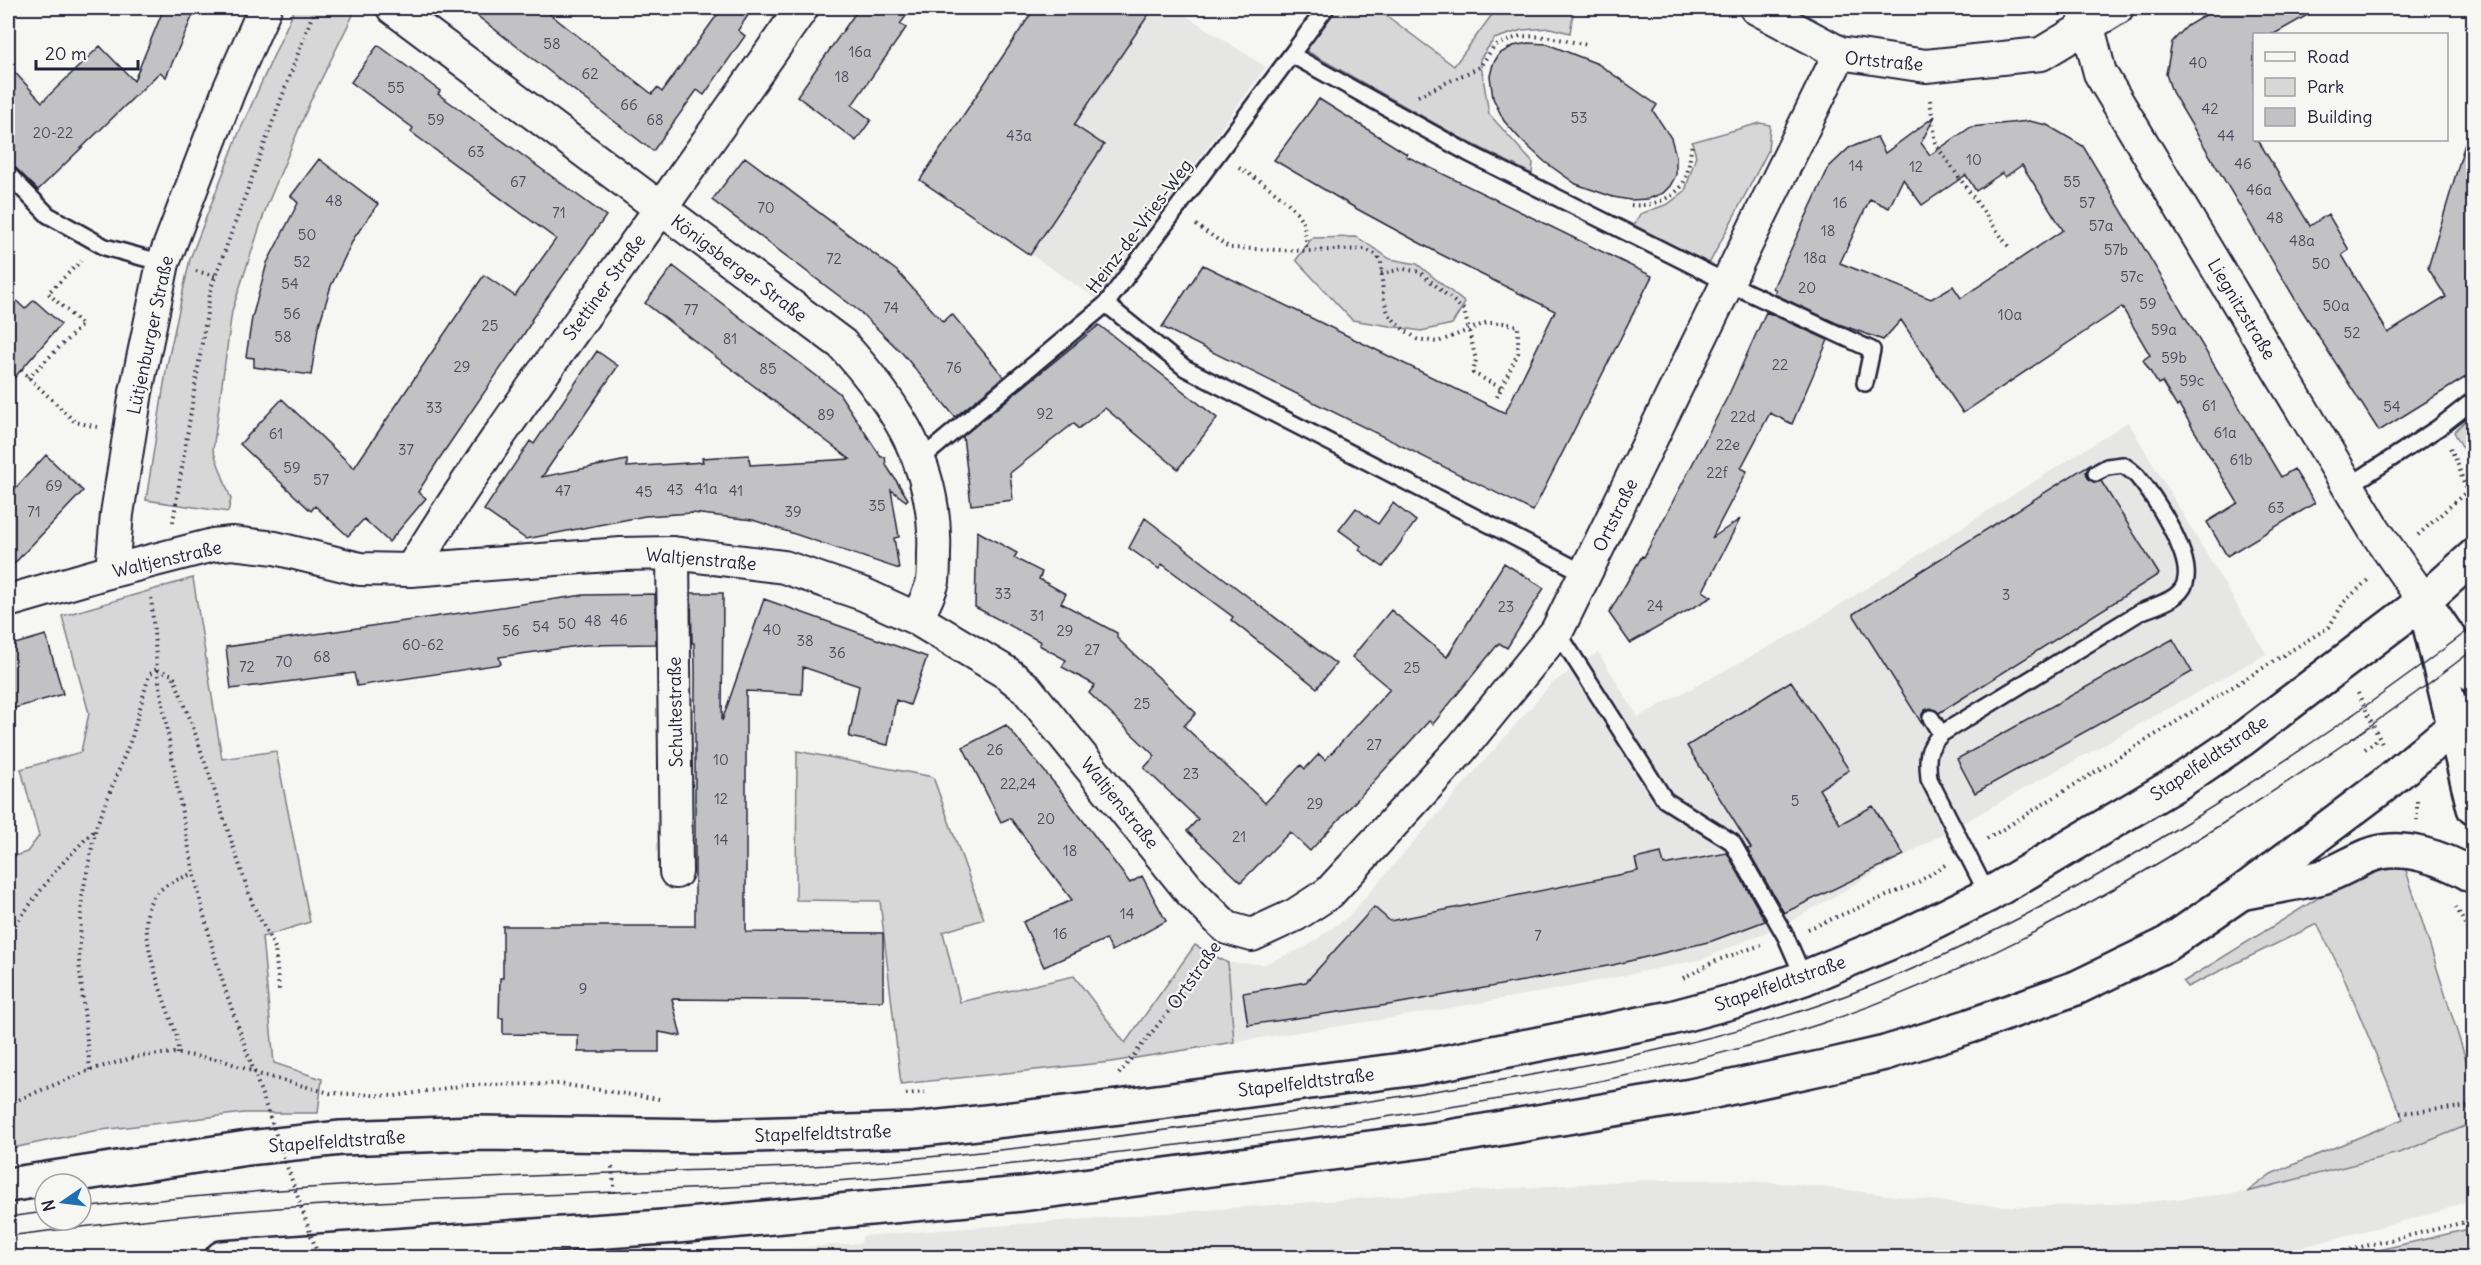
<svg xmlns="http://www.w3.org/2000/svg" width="2481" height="1265" viewBox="0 0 2481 1265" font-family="Delius,sans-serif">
  <rect width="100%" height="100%" fill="#f6f6f2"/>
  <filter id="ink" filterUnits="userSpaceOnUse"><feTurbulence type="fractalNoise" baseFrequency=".0167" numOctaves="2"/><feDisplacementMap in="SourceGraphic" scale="12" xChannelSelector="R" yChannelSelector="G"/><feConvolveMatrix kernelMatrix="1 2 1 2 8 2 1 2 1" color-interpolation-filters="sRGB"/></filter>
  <g filter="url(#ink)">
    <path fill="#e6e6e4" d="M1035 8H1174L1266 67 1097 299 920 180Z
      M2128 422 2266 654 1923 845 1788 923 1703 959 1559 989 1392 1018 1234 1042 1228 963 1264 964 1306 947 1349 916 1551 684 1598 652 1638 717 1802 629Z
      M2473 1123V1199L2441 1211 2283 1252V1257L670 1258 861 1243 862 1236 1380 1197 1643 1180H1731L1795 1184 1964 1204 2025 1207 2136 1203 2247 1192 2402 1152Z"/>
    <path fill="#d7d7d7" stroke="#7c7c89" stroke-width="1.5" d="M295 8 356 9 310 102 266 208 232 311 213 450 231 499 228 512 146 500 167 365 190 259 238 135Z
      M1337 8H1376L1454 66 1497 8H1574L1570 33 1550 28 1522 30 1494 39 1480 59 1489 114 1533 163 1532 174 1459 137 1305 50Z
      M1760 123 1770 125 1768 151 1709 264 1634 225 1640 214 1668 204 1685 191 1696 156 1692 142Z
      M1357 237 1390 259 1417 264 1465 303 1452 324 1421 331 1352 320 1296 260 1312 238Z
      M2473 413V466L2454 432Z
      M193 578 222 759 276 751 310 922 262 937 274 1063 322 1079 318 1113H244L93 1131 8 1149V858L27 852 39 836 21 769 81 752 89 713 62 616Z
      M797 751 933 777 984 919 943 932 960 1002 1074 976 1125 1043 1195 945 1228 963 1234 1042 1111 1062 901 1084 880 901 796 900Z
      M2403 861 2473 1082V1123L2402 1152 2247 1192 2271 1174 2403 1119 2341 971 2317 924 2187 987 2183 982 2347 880Z
      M2473 1228V1257H2349Z"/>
    <path fill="#c2c2c4" stroke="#22223b" stroke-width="1.5" fill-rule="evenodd" d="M164 8H196L166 77 160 72 38 190 15 167 8 163V65L42 102 100 46 134 81Z
      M467 8H542L652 94 657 88 662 92 722 8H753L738 30 745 36 704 95 697 90 653 151Z
      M859 8H912L900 24 906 28 852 105 871 120 856 141 797 96Z
      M1035 8H1153L1074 125 1104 145 1030 255 920 180Z
      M2217 8H2320L2274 34H2254V140H2258L2310 226 2328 214 2349 250 2342 255 2388 333 2446 297 2428 268 2466 140 2474 141V372L2379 431 2298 304 2172 92 2166 74 2172 42 2187 26Z
      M1528 43 1547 44 1598 64 1657 105 1653 111 1671 138 1676 156V175L1670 186 1663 193 1648 199 1630 200 1613 197 1576 184 1545 162 1521 140 1504 121 1493 98 1490 76 1493 64 1499 54 1513 46Z
      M378 45 440 91 438 94 459 109 606 216 531 320 532 321 524 334 441 456 418 492 426 498 389 542 364 519 348 536 315 506 311 511 240 444 282 399 354 468 484 275 515 296 556 239 411 132 413 128 351 82Z
      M1319 99 1407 154 1406 156 1652 276 1533 511 1162 327 1203 265 1505 413 1555 311 1440 254 1357 209 1274 160Z
      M1935 116 1921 143 1930 155 1971 127 2029 121 2047 125 2083 146 2281 477 2294 469 2315 503 2227 556 2207 522 2238 503 2179 405 2177 407 2162 382 2158 384 2143 360 2150 355 2122 307 1963 413 1901 320 1883 340 1836 323 1774 294 1776 290 1773 288 1829 167 1849 148 1877 137 1885 153ZM2022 165 2063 230 1961 298 1953 286 1931 299 1840 263 1870 199 1889 208 1903 179 1922 205 1966 175 1976 191 2002 173 2005 177Z
      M745 157 897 271 943 322 952 314 1004 377 955 417 903 354 859 311 712 200Z
      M319 159 378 204 354 238 331 286 318 328 311 375 254 367V358L246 357 252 318 267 263 298 203 291 196Z
      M673 266 839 393 881 457H885L886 465 908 499 906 501 891 490 899 537 894 538 899 569 753 520 692 513 645 516 526 539 484 510 530 441 534 444 597 351 618 366 542 477 627 460V467L703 462 702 458 749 455 750 465 850 459 645 303Z
      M8 293 25 309 34 300 61 324 8 385Z
      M1766 312 1828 340 1792 424 1770 413 1741 468 1747 471 1712 538 1740 519 1703 591 1712 597 1630 643 1609 613 1642 556 1644 557 1730 392Z
      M1099 325 1217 418 1178 469 1105 408 1078 429 1074 423 1010 473 1013 500 971 505 963 436Z
      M46 455 83 491 8 570V496Z
      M2090 464 2086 472 2088 478 2095 483 2101 481 2159 574 1939 713 1931 708 1925 710 1922 714V724L1853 614Z
      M1393 503 1416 521 1383 567 1359 550 1361 546 1339 530 1356 508 1378 524Z
      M1145 518 1336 664 1317 688 1231 620 1233 617 1162 564 1159 569 1129 548Z
      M977 531 1017 553 1014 558 1042 572 1039 579 1066 594 1061 603 1117 633V638L1196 713 1184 726 1265 803 1301 765 1305 769 1319 754 1325 760 1390 689 1352 657 1391 610 1447 657 1504 563 1544 588 1507 648 1499 643 1433 724 1429 721 1310 851 1290 832 1241 882 1187 831 1198 819 1144 768 1155 756 1089 693 1095 685 1062 667 1066 660 1039 645 1041 642 975 607Z
      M691 593H723L722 721 764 599 927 657 910 705 896 700 888 745 849 737 859 686 803 667 802 694 746 691V932L883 933V1001L672 999 681 1036 659 1032V1052H578V1035L503 1034V1018H499L500 978H503V926H695V666L694 643H692Z
      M655 594 656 644 585 645 499 657 501 664 357 686 354 673 231 689 226 647 584 595Z
      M46 635 63 694 8 710V646Z
      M2173 639 2192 672 1975 793 1957 759Z
      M1791 681 1849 770 1819 789 1840 824 1873 806 1904 855 1784 913 1747 849 1751 848 1687 746Z
      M1006 725 1060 790 1130 883 1142 876 1166 921 1112 951 1106 939 1044 967 1023 922 1072 900 1010 818 1001 822 963 747Z
      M1661 853 1664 865 1727 853 1765 921 1712 941 1613 965 1395 1004 1248 1025 1243 993 1306 982 1374 907 1390 921 1638 871 1635 859Z"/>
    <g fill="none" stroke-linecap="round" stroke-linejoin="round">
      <defs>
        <path id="lane" d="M1292 55 1468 153 1728 283 1872 350 1865 383
          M8 174 48 215 105 247 163 263
          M1106 304 1185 368 1586 574
          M921 459 1106 304 1326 8
          M2349 486 2438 428 2474 400
          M1557 631 1665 800 1732 842 1786 937 1804 978
          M1931 718 1941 734
          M1988 895 1929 779C1927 757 1926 750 1941 734L2140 612C2154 606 2180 600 2185 583 2194 557 2154 496 2137 476 2133 472 2128 468 2123 465L2107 467 2096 473"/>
        <path id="street" d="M393 8 842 344C897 405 938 468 934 553 934 562 934 572 933 581 930 594 922 607 917 619
          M1756 8 1840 53 1926 66 2041 54 2117 8
          M2083 8 2100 73 2374 529 2424 601
          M673 553 676 872
          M411 570C488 445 576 328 661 208 708 142 755 74 802 8
          M112 571 117 514 136 392 163 263 229 90 265 8
          M8 601 112 571 213 545 232 543 275 548 360 569 411 570 621 554 673 553 784 567 863 594 917 619 1007 673 1026 688 1190 891 1227 928 1252 935 1295 915 1329 893 1461 749 1557 631 1840 53"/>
        <path id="secondary" d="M2424 601 2474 808
          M2434 616 2474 675
          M2241 893C2268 887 2296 884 2322 877 2338 872 2353 862 2368 856 2401 842 2445 859 2474 876"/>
        <path id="primary" d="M8 1185 247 1148 341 1138 476 1133 718 1136 914 1130 1119 1107 1417 1068 1671 1018 1738 1000 1804 978 1901 938 1988 895 2179 782 2241 740 2424 601 2474 556
          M222 1258 677 1226 1022 1194 1438 1139 1691 1096 1825 1067 1885 1053 1970 1026 2076 988 2165 945 2241 893 2383 786 2474 710"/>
      </defs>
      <use href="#lane" stroke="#22223b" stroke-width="20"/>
      <use href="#street" stroke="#22223b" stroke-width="36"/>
      <use href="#secondary" stroke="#22223b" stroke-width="38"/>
      <use href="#primary" stroke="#22223b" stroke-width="38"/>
      <path stroke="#22223b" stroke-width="4" stroke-dasharray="1.5 4.5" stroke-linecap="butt" d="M1418 96 1480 67 1494 46 1520 36 1549 37 1588 45
        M1930 100 1936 145 2008 246
        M1239 168C1260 181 1292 200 1303 223 1306 231 1306 242 1307 251
        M1631 205C1648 207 1668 201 1680 188 1689 178 1690 155 1692 142
        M1196 225 1230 248 1307 251 1365 249 1377 255 1381 262 1383 296 1388 313 1399 326 1417 339 1438 342 1486 323H1504L1518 326V353L1496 399
        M196 271 215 276
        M1381 273 1404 269 1420 272 1464 310 1476 360 1473 373 1501 388
        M21 370 75 422 98 427
        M28 378 82 325 48 293 81 261
        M2450 448C2461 465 2461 486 2474 502
        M173 522 211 288 315 8
        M2418 535 2466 492
        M157 669C178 790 195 911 238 1026
        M158 670 173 675 191 721 253 905 275 948 279 990
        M2358 693 2382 744
        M2365 749 2378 739
        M2417 801V820
        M1987 839 2329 627 2344 602 2370 578
        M2456 907 2474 941
        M1808 929 1917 883 1945 865
        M8 934 56 870 96 828
        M1683 978 1715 961 1761 945
        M178 1054 177 1037C167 1005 129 920 156 894 166 883 180 879 193 873
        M90 1070 79 961 82 897 96 827 132 737 149 675 157 669 151 595
        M1119 1074 1180 997 1208 952
        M906 1094 925 1092
        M8 1104 90 1070 140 1056 173 1053 222 1060 262 1075 330 1093 395 1096 466 1085 560 1084 659 1099
        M2400 1113 2474 1106
        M612 1167 615 1196
        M2315 1258 2474 1220"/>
      <use href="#lane" stroke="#f6f6f2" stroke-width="15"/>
      <use href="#street" stroke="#f6f6f2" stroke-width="32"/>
      <use href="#secondary" stroke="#f6f6f2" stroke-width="33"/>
      <use href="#primary" stroke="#f6f6f2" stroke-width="33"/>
      <path stroke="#22223b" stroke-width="1.5" d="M81 1208C248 1189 417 1180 585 1174 661 1171 737 1170 812 1166 1001 1154 1190 1128 1377 1100 1543 1074 1711 1049 1868 987 1974 946 2074 891 2171 832 2276 769 2377 701 2474 626
        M8 1217 45 1212
        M8 1236C93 1225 180 1215 266 1209 452 1195 638 1194 824 1182 915 1176 1005 1165 1095 1155 1186 1144 1276 1133 1366 1120 1520 1097 1674 1073 1823 1023 1962 976 2093 905 2217 827 2305 772 2392 713 2474 649"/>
      <path stroke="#22223b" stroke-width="4" stroke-dasharray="1.5 4.5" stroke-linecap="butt" d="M238 1026 319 1258"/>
    </g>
  </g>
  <g text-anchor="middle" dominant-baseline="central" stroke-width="4.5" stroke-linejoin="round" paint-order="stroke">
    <g font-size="15" fill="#4a4a5d">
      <text x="552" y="43">58</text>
      <text x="860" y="51">16a</text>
      <text x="2198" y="62">40</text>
      <text x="590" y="73">62</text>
      <text x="842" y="76">18</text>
      <text x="396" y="87">55</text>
      <text x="629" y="104">66</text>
      <text x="2210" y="108">42</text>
      <text x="1579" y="117">53</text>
      <text x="436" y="119">59</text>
      <text x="655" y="119">68</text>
      <text x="53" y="132">20-22</text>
      <text x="1019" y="135">43a</text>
      <text x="2226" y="135">44</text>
      <text x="476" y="151">63</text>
      <text x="1974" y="159">10</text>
      <text x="2243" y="163">46</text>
      <text x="1856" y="165">14</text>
      <text x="1916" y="166">12</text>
      <text x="518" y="181">67</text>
      <text x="2072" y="181">55</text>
      <text x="2259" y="189">46a</text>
      <text x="334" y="200">48</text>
      <text x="1840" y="202">16</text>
      <text x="2087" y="202">57</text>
      <text x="766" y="207">70</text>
      <text x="559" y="212">71</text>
      <text x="2275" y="217">48</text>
      <text x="2101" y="225">57a</text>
      <text x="1828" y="230">18</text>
      <text x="307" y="234">50</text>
      <text x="2302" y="240">48a</text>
      <text x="2116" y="249">57b</text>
      <text x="1815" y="257">18a</text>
      <text x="834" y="258">72</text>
      <text x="302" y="261">52</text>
      <text x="2321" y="263">50</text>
      <text x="2132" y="276">57c</text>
      <text x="290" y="283">54</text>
      <text x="1807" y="287">20</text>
      <text x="2148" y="303">59</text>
      <text x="2336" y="305">50a</text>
      <text x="891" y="307">74</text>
      <text x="691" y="309">77</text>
      <text x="292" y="313">56</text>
      <text x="2010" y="314">10a</text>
      <text x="490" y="325">25</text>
      <text x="2164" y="329">59a</text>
      <text x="2352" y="332">52</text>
      <text x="283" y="336">58</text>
      <text x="730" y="338">81</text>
      <text x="2174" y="357">59b</text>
      <text x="1780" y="364">22</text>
      <text x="462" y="366">29</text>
      <text x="954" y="367">76</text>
      <text x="768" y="368">85</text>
      <text x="2192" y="380">59c</text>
      <text x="2209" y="405">61</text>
      <text x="2392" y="406">54</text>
      <text x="434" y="407">33</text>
      <text x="1045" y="413">92</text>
      <text x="826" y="414">89</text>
      <text x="1743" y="416">22d</text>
      <text x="2225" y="432">61a</text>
      <text x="276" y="433">61</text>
      <text x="1728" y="444">22e</text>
      <text x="406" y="449">37</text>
      <text x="2241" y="459">61b</text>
      <text x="292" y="467">59</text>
      <text x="1717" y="472">22f</text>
      <text x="321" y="479">57</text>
      <text x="54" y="485">69</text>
      <text x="706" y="488">41a</text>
      <text x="675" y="489">43</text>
      <text x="563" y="490">47</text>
      <text x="736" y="490">41</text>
      <text x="644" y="491">45</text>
      <text x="877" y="505">35</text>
      <text x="2276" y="507">63</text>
      <text x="34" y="511">71</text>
      <text x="793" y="511">39</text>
      <text x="1003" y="593">33</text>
      <text x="2006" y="594">3</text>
      <text x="1655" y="605">24</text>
      <text x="1506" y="606">23</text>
      <text x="1037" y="615">31</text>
      <text x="619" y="619">46</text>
      <text x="593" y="620">48</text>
      <text x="567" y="623">50</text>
      <text x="541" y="626">54</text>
      <text x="772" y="629">40</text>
      <text x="511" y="630">56</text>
      <text x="1065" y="630">29</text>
      <text x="805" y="640">38</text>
      <text x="423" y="644">60-62</text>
      <text x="1092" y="649">27</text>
      <text x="837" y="652">36</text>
      <text x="322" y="656">68</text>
      <text x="284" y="661">70</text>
      <text x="247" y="666">72</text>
      <text x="1412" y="667">25</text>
      <text x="1142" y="703">25</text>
      <text x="1374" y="744">27</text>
      <text x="995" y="749">26</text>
      <text x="721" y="759">10</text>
      <text x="1191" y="773">23</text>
      <text x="1018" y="783">22,24</text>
      <text x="721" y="798">12</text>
      <text x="1795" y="800">5</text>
      <text x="1315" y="803">29</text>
      <text x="1046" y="818">20</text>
      <text x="1239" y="836">21</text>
      <text x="721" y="839">14</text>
      <text x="1070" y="850">18</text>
      <text x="1127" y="913">14</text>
      <text x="1060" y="933">16</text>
      <text x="1538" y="935">7</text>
      <text x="583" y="988">9</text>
    </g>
    <g font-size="18" fill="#22223b" stroke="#f6f6f2">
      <text transform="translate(1884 61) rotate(5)">Ortstraße</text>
      <text transform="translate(1139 226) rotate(-53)">Heinz-de-Vries-Weg</text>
      <text transform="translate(739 268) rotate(37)">Königsberger Straße</text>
      <text transform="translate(604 287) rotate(-54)">Stettiner Straße</text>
      <text transform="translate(2242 309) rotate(59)">Liegnitzstraße</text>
      <text transform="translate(150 335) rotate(-78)">Lütjenburger Straße</text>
      <text transform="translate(1615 515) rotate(-64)">Ortstraße</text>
      <text transform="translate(167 559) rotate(-13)">Waltjenstraße</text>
      <text transform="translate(701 559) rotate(5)">Waltjenstraße</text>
      <text transform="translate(675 712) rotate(-91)">Schultestraße</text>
      <text transform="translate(2209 758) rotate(-34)">Stapelfeldtstraße</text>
      <text transform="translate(1120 803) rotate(51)">Waltjenstraße</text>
      <text transform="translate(1194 975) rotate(-55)">Ortstraße</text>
      <text transform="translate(1780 983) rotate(-19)">Stapelfeldtstraße</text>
      <text transform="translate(1306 1082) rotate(-7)">Stapelfeldtstraße</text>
      <text transform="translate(823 1133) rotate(-2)">Stapelfeldtstraße</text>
      <text transform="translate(337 1141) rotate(-4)">Stapelfeldtstraße</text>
    </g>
  </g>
  <rect width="2481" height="1265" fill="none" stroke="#f6f6f2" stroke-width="30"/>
  <rect x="15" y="15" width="2451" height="1235" fill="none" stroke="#22223b" stroke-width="2" filter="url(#ink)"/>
  <rect x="2253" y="33" width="195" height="108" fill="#f6f6f2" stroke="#a1a1a9" stroke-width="1.5"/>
  <rect x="2265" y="52" width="30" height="9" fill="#f6f6f2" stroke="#a1a1a9" stroke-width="1.5"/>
  <text x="2307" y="63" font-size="18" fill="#22223b">Road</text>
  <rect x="2265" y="78" width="30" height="18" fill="#d7d7d7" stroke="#a1a1a9" stroke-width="1.5"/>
  <text x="2307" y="93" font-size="18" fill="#22223b">Park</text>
  <rect x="2265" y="108" width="30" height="18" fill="#c2c2c4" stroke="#a1a1a9" stroke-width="1.5"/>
  <text x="2307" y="123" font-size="18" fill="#22223b">Building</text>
  <g transform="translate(63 1202) rotate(256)"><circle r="28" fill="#f6f6f2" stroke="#a1a1a9" stroke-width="1.5"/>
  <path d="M0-4.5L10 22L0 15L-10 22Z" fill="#1f6fb2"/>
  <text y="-9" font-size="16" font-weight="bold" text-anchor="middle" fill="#22223b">N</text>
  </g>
  <path d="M36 60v9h102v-9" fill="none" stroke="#22223b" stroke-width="3"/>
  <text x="45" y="60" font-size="18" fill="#22223b" stroke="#f6f6f2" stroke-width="4.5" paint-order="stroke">20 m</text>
</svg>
